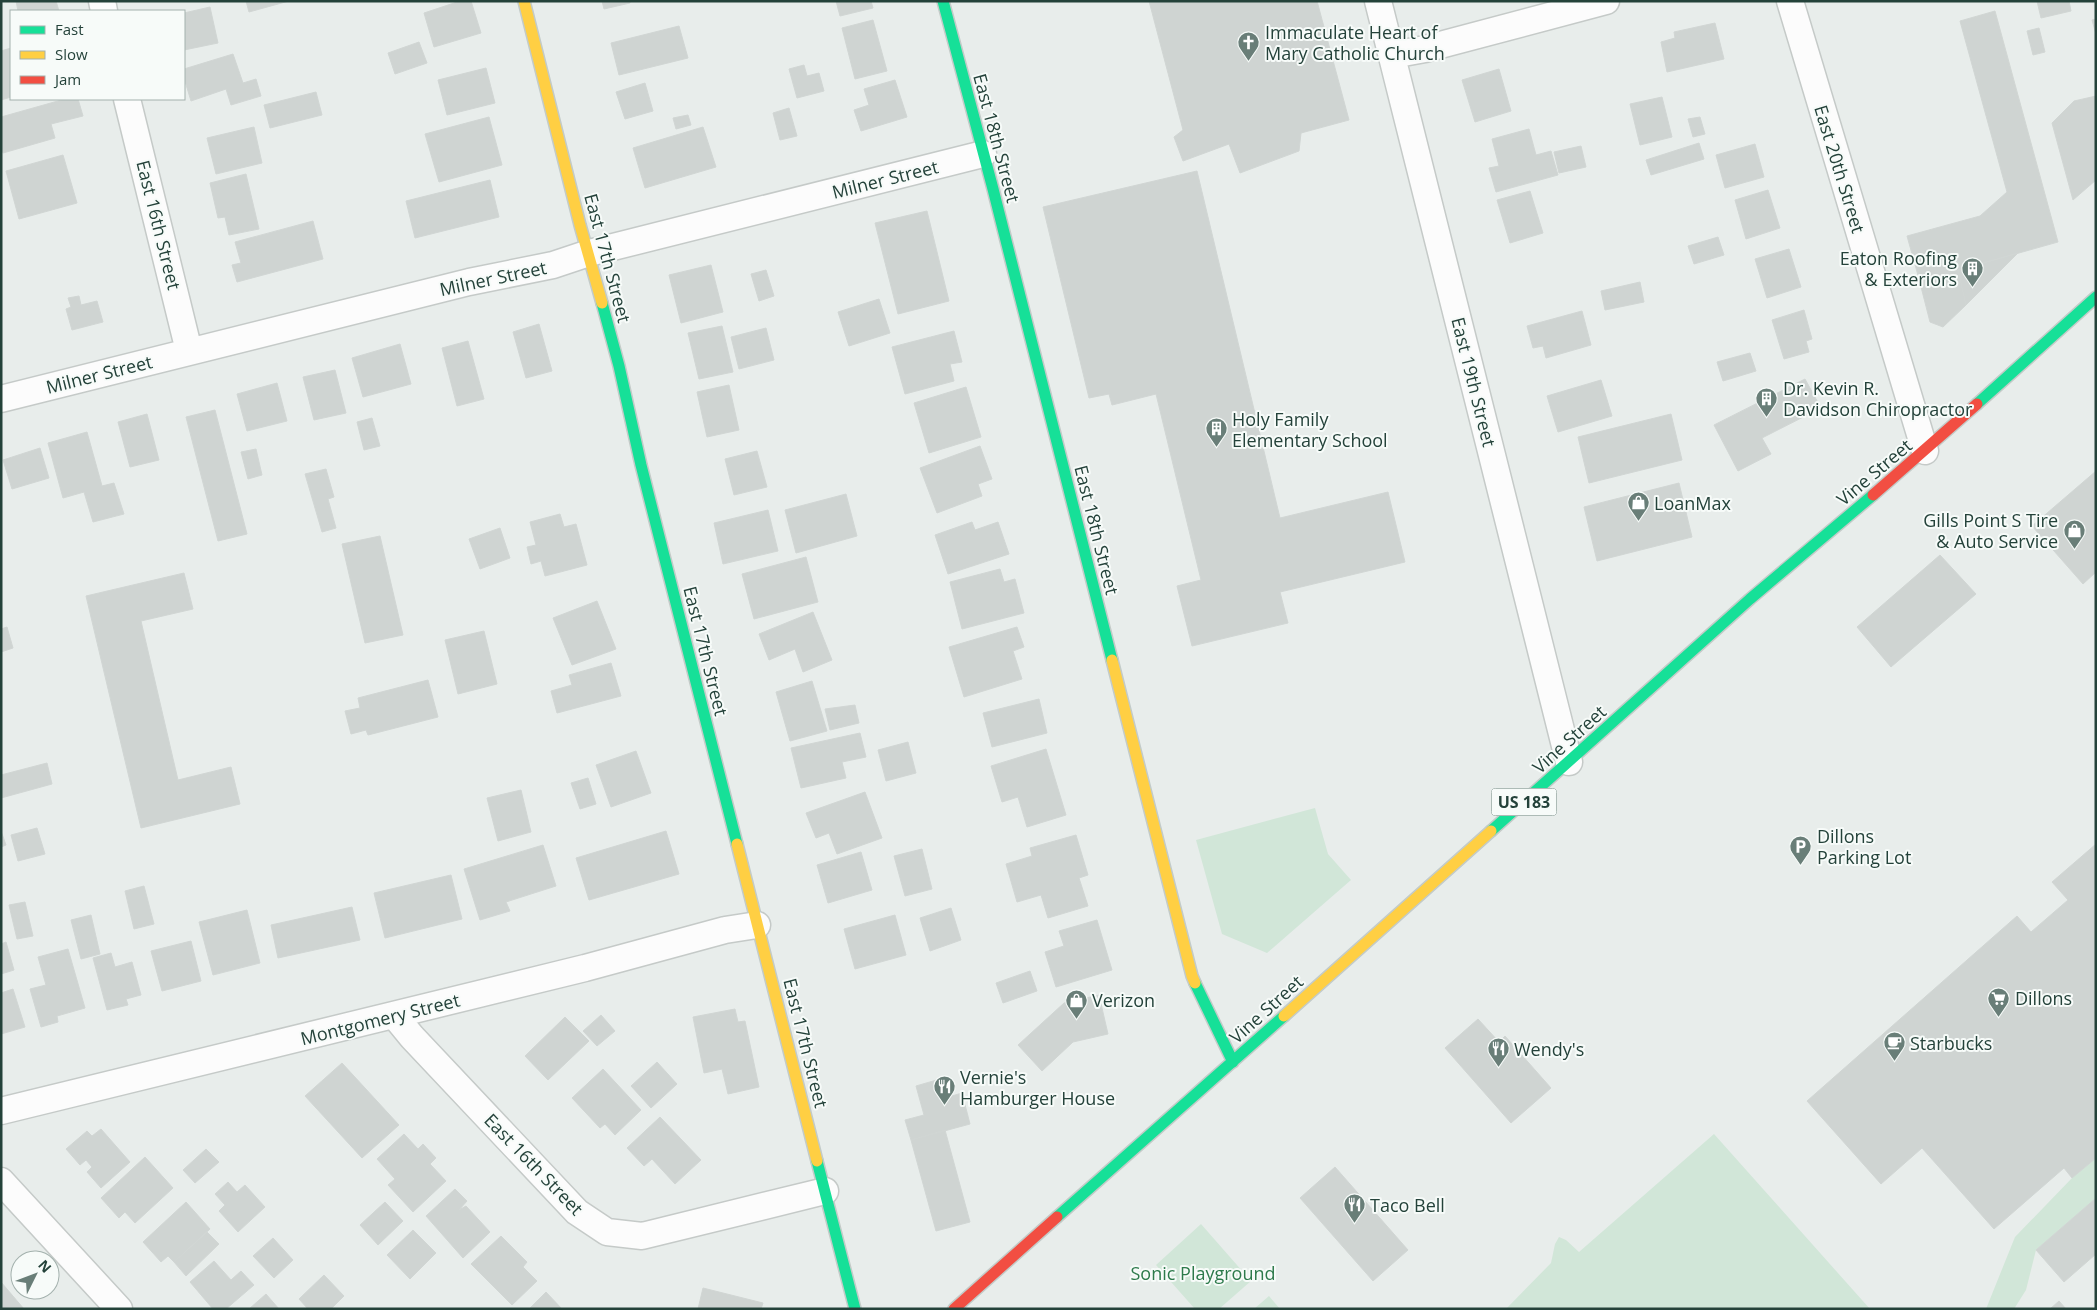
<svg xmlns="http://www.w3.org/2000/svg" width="2097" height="1310" viewBox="0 0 2097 1310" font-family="'Open Sans',sans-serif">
  <rect width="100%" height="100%" fill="#e8edeb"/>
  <path fill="#d1e6d8" d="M1315 808 1328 854 1351 880 1267 953 1222 934 1196 840Z
    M1714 1134 1870 1309H1506L1551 1263 1555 1244 1559 1237 1566 1240 1579 1252Z
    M2096 1158V1198L2036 1250 2026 1290 2014 1309H1986L2015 1237 2072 1178Z
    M1201 1224 1251 1281 1219 1309H1195L1156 1265Z
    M1269 1296 1280 1309H1254Z"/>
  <path fill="#cfd4d2" stroke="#d1d6d4" d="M16 1H56L59 11H18Z
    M246 1H289L249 12Z
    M460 1H471L481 33 434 47 424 13Z
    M602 1H630V3L604 9Z
    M836 1H871L873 8 840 16Z
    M1149 1H1317L1349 120 1301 133 1299 151 1240 173 1229 144 1183 161 1174 137 1183 130Z
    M2037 1H2069L2071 11 2041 18Z
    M210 7 218 43 184 50V13Z
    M1995 11 2058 242 1923 280 1919 279 1907 236 1980 216 2007 192 1960 21Z
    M2096 19V34L2092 20Z
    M873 20 887 71 855 79 842 28Z
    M1715 23 1724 59 1667 72 1661 42 1675 38 1674 32Z
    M679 26 688 58 619 75 611 43Z
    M2039 28 2045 52 2033 55 2027 31Z
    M419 42 427 63 395 74 388 53Z
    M11 48V97L1 100V51Z
    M233 54 243 83 256 79 261 96 231 105 226 89 191 101 184 78V69Z
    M804 65 807 76 819 73 824 91 797 98 789 69Z
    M486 68 495 103 447 115 438 80Z
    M1499 69 1511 111 1475 122 1462 80Z
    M895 80 907 117 861 131 854 110 869 105 864 89Z
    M645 83 653 111 625 119 616 92Z
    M316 92 322 115 270 128 264 105Z
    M2096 96V180L2073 200 2052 123 2074 101Z
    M1662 97 1672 137 1640 145 1630 104Z
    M65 99H78L83 116 51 124 55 138 3 153 1 145V117Z
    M789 108 797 136 780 140 773 113Z
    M688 115 691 125 676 129 673 118Z
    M489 117 502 165 439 182 425 134Z
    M1700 117 1705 134 1693 137 1688 119Z
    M254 127 262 163 216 174 207 138Z
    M703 127 716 167 645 188 633 148Z
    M1529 129 1536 155 1551 151 1558 175 1496 192 1489 168 1499 166 1492 139Z
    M1699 143 1704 159 1651 175 1646 160Z
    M1755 144 1764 177 1725 188 1716 155Z
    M1581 146 1586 167 1559 173 1554 152Z
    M63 155 77 203 19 219 6 171Z
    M1197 171 1280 518 1388 492 1405 562 1280 592 1288 623 1192 646 1177 586 1201 580 1156 394 1112 405 1109 394 1089 398 1043 207Z
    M246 174 259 229 229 235 225 217 218 218 210 183Z
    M490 180 499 217 415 238 406 201Z
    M1768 190 1780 228 1746 239 1735 200Z
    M1530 191 1543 233 1510 243 1497 200Z
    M927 211 949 301 898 314 875 223Z
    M313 221 323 259 237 282 232 265 241 263 235 242Z
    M1718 237 1724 255 1694 264 1688 246Z
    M1789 249 1801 287 1767 298 1755 259Z
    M2018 253 1966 305 1958 270Z
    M711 265 723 312 681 323 669 275Z
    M766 270 774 296 759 301 751 274Z
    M1958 270 1966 305 1943 327 1930 322 1919 279 1923 280Z
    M1640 282 1644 302 1605 310 1601 291Z
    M79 296 81 305 97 301 103 322 72 330 66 309 71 307 68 298Z
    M879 299 890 333 849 346 838 312Z
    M1804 310 1812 339 1806 341 1809 352 1784 359 1772 320Z
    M1582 311 1591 345 1546 358 1543 346 1533 348 1527 326Z
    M539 324 552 371 526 378 513 332Z
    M722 326 733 372 699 379 688 333Z
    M766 328 774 360 739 369 731 337Z
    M954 331 962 362 950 364 954 381 905 394 892 347Z
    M468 341 484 399 457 406 442 348Z
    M400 344 411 384 363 397 352 358Z
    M1750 353 1756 371 1723 381 1717 362Z
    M335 370 346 413 314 420 303 377Z
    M1805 379 1821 408 1762 438 1771 454 1738 471 1714 425Z
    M1601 380 1612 416 1558 432 1547 396Z
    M277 383 287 421 247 431 237 394Z
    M729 385 739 430 707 437 697 392Z
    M966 387 981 437 929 453 914 403Z
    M215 410 247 534 218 541 186 417Z
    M147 414 159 460 130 467 118 422Z
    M1671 414 1682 460 1589 483 1578 437Z
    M372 418 380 446 364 450 357 422Z
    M87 432 102 486 114 483 124 514 93 522 84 492 63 498 48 443Z
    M980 446 992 479 978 484 982 496 937 513 920 468Z
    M40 448 49 478 12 489 3 460Z
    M256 449 262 475 248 479 241 452Z
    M757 451 767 487 734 495 725 459Z
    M326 469 334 497 328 499 336 528 322 532 305 474Z
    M2096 471V572L2083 584 2032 526Z
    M1679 483 1692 537 1597 561 1584 507Z
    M846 494 857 536 796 553 785 510Z
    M768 510 778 551 723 564 714 523Z
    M560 514 564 527 576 524 587 565 545 576 541 561 531 564 527 547 536 545 530 522Z
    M972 522 975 530 998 522 1009 554 948 574 935 535Z
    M500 528 510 558 480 569 469 539Z
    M380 536 403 635 365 643 342 544Z
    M1940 555 1976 594 1891 667 1857 627Z
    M806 557 818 602 754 619 742 574Z
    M1000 569 1004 582 1015 579 1024 613 962 629 950 582Z
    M184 573 193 609 141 621 178 780 231 767 240 804 141 828 86 596Z
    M597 601 616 649 572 665 553 618Z
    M813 612 832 660 803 672 795 649 769 660 759 634Z
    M7 627 13 648 1 652V629Z
    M1017 627 1024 647 1013 651 1022 679 964 697 949 647Z
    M484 631 497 684 458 694 445 640Z
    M611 663 621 696 557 713 551 691 572 685 569 675Z
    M428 680 438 717 368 735 366 730 351 734 345 711 360 708 358 698Z
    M812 681 827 731 790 741 776 692Z
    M1039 699 1047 733 992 747 983 713Z
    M855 705 859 723 830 730 825 709Z
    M860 733 866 757 842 762 846 778 801 788 791 748Z
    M908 742 916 773 886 781 878 750Z
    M1046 749 1066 815 1027 827 1018 797 1002 802 991 766Z
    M636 751 651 793 611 807 596 765Z
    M47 763 52 784 1 798V775Z
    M588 778 596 804 580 809 571 783Z
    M521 790 531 832 498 841 487 798Z
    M865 792 882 838 837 854 829 833 816 838 806 813Z
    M37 828 45 854 18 861 11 835Z
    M1 831 6 845 1 847Z
    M666 831 679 874 589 900 576 858Z
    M1076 835 1088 875 1079 878 1088 906 1048 918 1041 895 1017 902 1006 864 1032 856 1030 848Z
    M2096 844V1158L2072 1178 2064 1168 1994 1229 1922 1148 1881 1184 1807 1101 2017 916 2031 932 2068 900 2052 882Z
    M543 845 556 886 506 902 510 911 480 920 464 869Z
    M922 849 932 889 905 896 894 856Z
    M861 852 872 890 828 903 817 865Z
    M451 875 462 919 385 938 374 893Z
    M144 886 154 924 134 929 125 891Z
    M25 902 33 936 17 939 9 905Z
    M352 907 360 940 278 958 271 925Z
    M951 908 961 940 930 951 920 918Z
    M247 910 260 963 213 975 199 922Z
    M91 915 100 954 81 959 71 920Z
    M895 915 906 955 855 969 844 929Z
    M1097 920 1112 970 1056 987 1045 952 1064 946 1059 931Z
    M191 941 201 981 162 991 151 951Z
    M6 942 14 970 1 974V944Z
    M68 949 85 1008 57 1016 58 1022 41 1027 30 989 46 985 38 957Z
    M111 953 115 967 132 962 141 995 126 999 128 1005 107 1010 93 958Z
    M1030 971 1037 991 1003 1003 996 983Z
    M13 989 25 1027 1 1034V993Z
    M1099 995 1108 1034 1073 1042 1042 1071 1018 1045 1064 1003Z
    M735 1009 738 1022 745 1021 759 1087 728 1094 722 1069 704 1073 693 1017Z
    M601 1015 615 1031 597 1046 583 1031Z
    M565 1017 589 1041 548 1080 525 1056Z
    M1478 1019 1499 1042 1505 1036 1551 1088 1511 1123 1445 1048Z
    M657 1062 677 1084 651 1108 631 1086Z
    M342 1063 399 1125 362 1158 305 1096Z
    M603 1069 641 1110 615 1135 605 1124 600 1128 572 1098Z
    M940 1079 945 1098 962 1093 970 1124 911 1140 905 1120 924 1115 916 1086Z
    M660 1117 701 1160 675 1184 652 1159 644 1166 627 1148Z
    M101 1129 130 1162 101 1188 87 1172 92 1167 86 1160 80 1165 66 1149 87 1131 92 1136Z
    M945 1130 970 1222 936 1231 911 1140Z
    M404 1134 418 1149 423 1144 436 1158 430 1164 446 1181 413 1212 388 1185 395 1179 377 1159Z
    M206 1149 219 1162 195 1183 183 1170Z
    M145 1157 173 1188 135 1223 125 1212 119 1218 101 1198Z
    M1335 1167 1408 1250 1373 1281 1300 1198Z
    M228 1182 237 1192 245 1185 265 1207 238 1232 219 1211 225 1205 215 1194Z
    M455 1189 467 1201 459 1210 466 1206 490 1232 463 1258 426 1216Z
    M2096 1198V1254L2064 1282 2036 1250Z
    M186 1202 210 1229 174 1262 168 1256 161 1262 143 1242Z
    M385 1202 403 1221 378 1245 360 1225Z
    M413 1230 436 1253 410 1279 387 1255Z
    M207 1232 219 1244 186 1276 174 1262Z
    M501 1236 527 1262 523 1267 537 1281 512 1305 471 1264Z
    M273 1238 293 1260 274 1278 253 1256Z
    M214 1261 231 1280 241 1271 254 1285 226 1309H213L190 1282Z
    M324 1275 344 1296 331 1309H308L299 1299Z
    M1 1282 24 1309H1Z
    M703 1288 763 1303 761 1309H698Z
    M546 1292 562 1309H529Z
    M266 1294 279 1309H249Z
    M2059 1301 2066 1309H2050Z"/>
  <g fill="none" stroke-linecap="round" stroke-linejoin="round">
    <defs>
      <path id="street" d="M102 1 104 11
        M1378 1 1569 762
        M1790 1 1925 451
        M1392 55 1425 49 1606 1
        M127 99 189 351
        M1 399 469 282 553 265 589 253 983 154
        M394 1015 412 1037 577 1212 607 1232 642 1236 825 1191
        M1 1111 585 968 725 930 757 925
        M1 1181 119 1309"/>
      <path id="fast" d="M943 1 993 189 1112 660
        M602 303 619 366 641 465 737 844
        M1977 404 2096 297
        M1491 831 1750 599 1873 495
        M1195 983 1233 1062
        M817 1161 855 1309
        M1057 1217 1284 1016"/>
      <path id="slow" d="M524 1 580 225 602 303
        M1112 660 1192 976 1195 983
        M737 844 817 1161
        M1284 1016 1491 831"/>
      <path id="jam" d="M1873 495 1977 404
        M954 1309 1057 1217"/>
    </defs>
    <use href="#street" stroke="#c5cac8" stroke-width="29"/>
    <use href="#fast" stroke="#c3cbc8" stroke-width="14"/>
    <use href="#slow" stroke="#c3cbc8" stroke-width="14"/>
    <use href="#jam" stroke="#c3cbc8" stroke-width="14"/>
    <use href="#street" stroke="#fcfcfc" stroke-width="26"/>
    <use href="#fast" stroke="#16e098" stroke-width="11"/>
    <use href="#slow" stroke="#ffcf43" stroke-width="11"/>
    <use href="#jam" stroke="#f24e42" stroke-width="11"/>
  </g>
  <defs>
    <symbol id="church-pin" viewBox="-11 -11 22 30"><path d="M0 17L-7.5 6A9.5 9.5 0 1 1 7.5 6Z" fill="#697e78" stroke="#f7fbf9"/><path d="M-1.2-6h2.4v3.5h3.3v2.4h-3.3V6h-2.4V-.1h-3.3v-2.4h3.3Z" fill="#fff"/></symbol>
    <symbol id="building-pin" viewBox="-11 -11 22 30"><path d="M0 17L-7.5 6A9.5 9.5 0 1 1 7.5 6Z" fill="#697e78" stroke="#f7fbf9"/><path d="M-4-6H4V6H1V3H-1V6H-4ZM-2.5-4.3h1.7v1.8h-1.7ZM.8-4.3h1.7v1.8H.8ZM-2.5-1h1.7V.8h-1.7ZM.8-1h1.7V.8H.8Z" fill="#fff"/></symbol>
    <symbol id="shop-pin" viewBox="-11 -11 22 30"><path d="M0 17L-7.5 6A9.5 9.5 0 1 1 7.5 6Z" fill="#697e78" stroke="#f7fbf9"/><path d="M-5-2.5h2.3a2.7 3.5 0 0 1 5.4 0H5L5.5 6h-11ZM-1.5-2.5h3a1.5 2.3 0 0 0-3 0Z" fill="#fff"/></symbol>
    <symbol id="parking-pin" viewBox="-11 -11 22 30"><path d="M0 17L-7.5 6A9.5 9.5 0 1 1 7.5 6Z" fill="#697e78" stroke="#f7fbf9"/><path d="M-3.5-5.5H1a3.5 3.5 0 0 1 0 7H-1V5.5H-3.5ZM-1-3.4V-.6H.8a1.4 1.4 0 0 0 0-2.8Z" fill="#fff"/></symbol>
    <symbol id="supermarket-pin" viewBox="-11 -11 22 30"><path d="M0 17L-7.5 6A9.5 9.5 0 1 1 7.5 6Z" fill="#697e78" stroke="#f7fbf9"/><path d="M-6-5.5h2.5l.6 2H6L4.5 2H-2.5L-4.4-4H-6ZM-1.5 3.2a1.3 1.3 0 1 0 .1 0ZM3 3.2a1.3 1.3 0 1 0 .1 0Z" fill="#fff"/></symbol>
    <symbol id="cafe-pin" viewBox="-11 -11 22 30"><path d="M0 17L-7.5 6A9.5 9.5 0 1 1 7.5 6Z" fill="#697e78" stroke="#f7fbf9"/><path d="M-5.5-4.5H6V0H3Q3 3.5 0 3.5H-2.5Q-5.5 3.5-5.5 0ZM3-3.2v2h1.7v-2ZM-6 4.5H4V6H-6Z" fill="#fff"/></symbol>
    <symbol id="restaurant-pin" viewBox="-11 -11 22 30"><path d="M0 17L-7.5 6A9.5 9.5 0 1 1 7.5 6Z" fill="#697e78" stroke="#f7fbf9"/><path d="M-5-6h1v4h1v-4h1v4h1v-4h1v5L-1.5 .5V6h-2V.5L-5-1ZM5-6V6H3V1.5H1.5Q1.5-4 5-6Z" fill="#fff"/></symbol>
  </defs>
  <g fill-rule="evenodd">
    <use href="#church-pin" x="1236" y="30" width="25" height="34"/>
    <use href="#building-pin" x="1960" y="256" width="25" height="34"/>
    <use href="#building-pin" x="1754" y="386" width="25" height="34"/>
    <use href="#building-pin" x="1204" y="416" width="25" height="34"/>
    <use href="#shop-pin" x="1626" y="490" width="25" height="34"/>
    <use href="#shop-pin" x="2062" y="518" width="25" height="34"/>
    <use href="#parking-pin" x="1788" y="834" width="25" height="34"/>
    <use href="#supermarket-pin" x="1986" y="986" width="25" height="34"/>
    <use href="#shop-pin" x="1064" y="988" width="25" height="34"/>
    <use href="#cafe-pin" x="1882" y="1030" width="25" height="34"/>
    <use href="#restaurant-pin" x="1486" y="1036" width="25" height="34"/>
    <use href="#restaurant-pin" x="932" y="1074" width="25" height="34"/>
    <use href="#restaurant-pin" x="1342" y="1192" width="25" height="34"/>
  </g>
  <g text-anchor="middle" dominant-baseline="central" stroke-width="4" stroke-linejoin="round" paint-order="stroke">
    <rect fill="#f7fbf9" stroke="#637a73" stroke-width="1" x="1491.5" y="788.5" width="65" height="27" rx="4"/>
    <g font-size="16" font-weight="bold" fill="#24423a">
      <text x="1524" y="802">US 183</text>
    </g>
    <g font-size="18" fill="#24423a" stroke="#f7fbf9" text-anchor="start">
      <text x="1265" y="32">Immaculate Heart of<tspan x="1265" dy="21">Mary Catholic Church</tspan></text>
      <text x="1957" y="258" text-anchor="end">Eaton Roofing<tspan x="1957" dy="21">&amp; Exteriors</tspan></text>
      <text x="1783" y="388">Dr. Kevin R.<tspan x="1783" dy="21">Davidson Chiropractor</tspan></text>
      <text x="1232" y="419">Holy Family<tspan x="1232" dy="21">Elementary School</tspan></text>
      <text x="1654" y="503">LoanMax</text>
      <text x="2058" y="520" text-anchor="end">Gills Point S Tire<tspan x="2058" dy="21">&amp; Auto Service</tspan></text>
      <text x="1817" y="836">Dillons<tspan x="1817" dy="21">Parking Lot</tspan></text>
      <text x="2015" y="998">Dillons</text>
      <text x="1092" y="1000">Verizon</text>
      <text x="1910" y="1043">Starbucks</text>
      <text x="1514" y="1049">Wendy's</text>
      <text x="960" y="1077">Vernie's<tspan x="960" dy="21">Hamburger House</tspan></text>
      <text x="1370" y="1205">Taco Bell</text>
    </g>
    <g font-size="18" fill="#24423a" stroke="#f7fbf9">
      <text transform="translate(997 138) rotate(75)">East 18th Street</text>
      <text transform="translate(1840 169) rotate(73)">East 20th Street</text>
      <text transform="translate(885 179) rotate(-14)">Milner Street</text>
      <text transform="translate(159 225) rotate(76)">East 16th Street</text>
      <text transform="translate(608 258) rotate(75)">East 17th Street</text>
      <text transform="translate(493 278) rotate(-12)">Milner Street</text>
      <text transform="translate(99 374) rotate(-14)">Milner Street</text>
      <text transform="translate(1474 382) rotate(76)">East 19th Street</text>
      <text transform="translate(1874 472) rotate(-40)">Vine Street</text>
      <text transform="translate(1097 530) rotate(76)">East 18th Street</text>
      <text transform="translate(706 651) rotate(76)">East 17th Street</text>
      <text transform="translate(1569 739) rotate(-42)">Vine Street</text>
      <text transform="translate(1266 1009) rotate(-42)">Vine Street</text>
      <text transform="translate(380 1019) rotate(-14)">Montgomery Street</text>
      <text transform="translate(806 1043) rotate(76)">East 17th Street</text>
      <text transform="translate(534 1164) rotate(46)">East 16th Street</text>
    </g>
    <g font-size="18" fill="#2d7a4b" stroke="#f7fbf9">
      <text x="1203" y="1273">Sonic Playground</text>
    </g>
  </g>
  <rect width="2097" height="1310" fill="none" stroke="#24423a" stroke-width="5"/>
  <rect x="10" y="10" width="175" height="90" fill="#f7fbf9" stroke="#a3b1ad"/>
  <rect x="20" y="26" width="25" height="8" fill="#16e098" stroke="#a3b1ad"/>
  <text x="55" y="35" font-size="15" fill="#24423a">Fast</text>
  <rect x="20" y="51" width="25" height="8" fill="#ffcf43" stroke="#a3b1ad"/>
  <text x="55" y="60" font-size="15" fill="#24423a">Slow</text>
  <rect x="20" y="76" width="25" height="8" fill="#f24e42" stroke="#a3b1ad"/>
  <text x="55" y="85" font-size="15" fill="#24423a">Jam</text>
  <g transform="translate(35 1275) rotate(48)"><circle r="24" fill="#f7fbf9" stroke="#a3b1ad"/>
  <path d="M0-4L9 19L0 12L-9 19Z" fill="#697e78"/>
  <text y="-8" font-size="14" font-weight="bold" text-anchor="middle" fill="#24423a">N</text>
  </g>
</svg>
